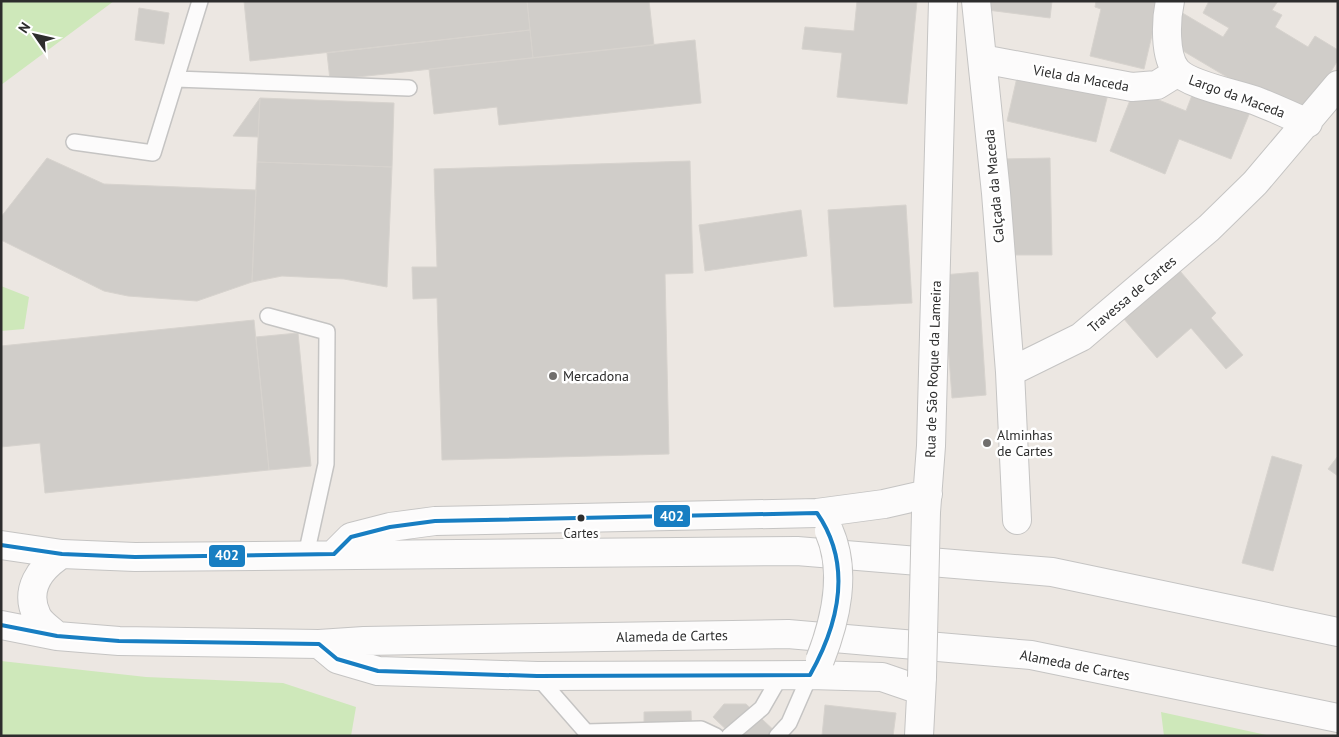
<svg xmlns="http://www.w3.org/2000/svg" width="1339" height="737" viewBox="0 0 1339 737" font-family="'PT Sans',sans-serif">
  <rect width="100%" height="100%" fill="#ece7e2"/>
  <path fill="#cee8ba" d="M1 1H114L1 85Z
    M1 286 29 297 24 329 1 331Z
    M1 661 146 677 283 683 356 707 351 736H1Z
    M1161 712 1271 736H1164Z"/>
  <path fill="#d0cdc9" stroke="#d7d3ce" d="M244 1H527L530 30 250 61Z
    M527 1H649L654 45 533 58Z
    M857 1H917L907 104 837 97 842 53 802 49 805 27 854 31Z
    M964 1H1052L1050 18 964 7Z
    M1096 1H1160L1144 69 1090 56 1101 9 1095 7Z
    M1209 1H1278L1272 10 1282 15 1275 27 1308 47 1315 36 1338 50V60L1301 121 1168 42 1174 8 1223 37 1229 28 1203 13Z
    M139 8 169 13 164 44 135 40Z
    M530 30 533 58 330 80 327 53Z
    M695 40 701 103 499 125 497 107 434 114 429 69Z
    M1018 73 1108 94 1096 142 1007 121Z
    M1134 90 1186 111 1194 90 1250 112 1231 159 1179 139 1165 174 1110 151Z
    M260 98 258 137 233 136Z
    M260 98 394 103 392 167 257 162Z
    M47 158 104 184 256 190 252 282 197 301 128 296 104 291 1 240V217Z
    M1050 158 1052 255H1002L1001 159Z
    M690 161 693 273 665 274 669 454 442 460 437 298 413 299 412 267H437L434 169Z
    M257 162 392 167 387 287 344 279 282 276 252 282Z
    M906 205 912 303 834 307 828 210Z
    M801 210 807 256 705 271 699 225Z
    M1174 264 1216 313 1211 318 1243 355 1226 369 1191 328 1157 358 1118 312Z
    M978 272 986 395 952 398 943 275Z
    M254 320 269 470 45 493 40 443 1 447V346Z
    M298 333 311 466 269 470 256 337Z
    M1272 456 1302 465 1273 571 1242 563Z
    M1338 456V476L1328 469Z
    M724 704H746L780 736H733L713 717Z
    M825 705 896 713 893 736H822Z
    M691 711 692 736H644V712Z"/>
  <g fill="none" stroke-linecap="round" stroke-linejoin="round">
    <defs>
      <path id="lane" d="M176 79 409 88
        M74 142 153 153 200 1
        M268 316 327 332 326 464 306 555
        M537 676 586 732 701 729 716 736
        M729 736 762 708 781 675
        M777 736 789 723 810 675"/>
      <path id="street" d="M976 1 996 193 1010 372 1017 520
        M1170 1C1166 19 1164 57 1177 71 1190 86 1239 94 1259 102 1275 108 1291 116 1308 123
        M982 59 1132 87 1157 85 1178 72
        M1010 372 1081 337 1209 228 1255 183 1338 85"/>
      <path id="secondary" d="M926 512 931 446 943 1
        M1 545 62 554 135 557 797 551 1052 572 1338 632
        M334 554 351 537 390 527 435 521 817 513 884 504 928 494
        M1 625 57 636 119 641 319 644 364 641 788 634 1031 655 1338 718
        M57 636C51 630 41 624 37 616 24 590 40 568 62 554
        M319 644 337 659 378 671 537 676 810 675 882 677 920 690
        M919 736 922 677"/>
    </defs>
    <use href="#lane" stroke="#c5c4c3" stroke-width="18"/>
    <use href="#street" stroke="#c5c4c3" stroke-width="30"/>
    <use href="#secondary" stroke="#c5c4c3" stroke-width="30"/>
    <use href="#lane" stroke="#fcfbfb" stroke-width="15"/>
    <use href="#street" stroke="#fcfbfb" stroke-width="28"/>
    <use href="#secondary" stroke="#fcfbfb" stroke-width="28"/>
    <defs>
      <path id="secondary-bridge" d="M820 660C836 619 847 572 829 531
        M922 677 926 512"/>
    </defs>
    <use href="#secondary-bridge" stroke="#c5c4c3" stroke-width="30" stroke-linecap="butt"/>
    <use href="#secondary-bridge" stroke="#fcfbfb" stroke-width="28"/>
    <defs>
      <path id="bus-1" d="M1 545 62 554 135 557 334 554 351 537 390 527 435 521 817 513C853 565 839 623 810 675L537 676 378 671 337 659 319 644 119 641 57 636 1 625"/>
    </defs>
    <use href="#bus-1" stroke="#fff" stroke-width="8"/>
    <use href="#bus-1" stroke="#187ec2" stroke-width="4"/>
  </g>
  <g fill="#706e6c" stroke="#fff" stroke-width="2">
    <circle cx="553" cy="376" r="5"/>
    <circle cx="987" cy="443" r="5"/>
  </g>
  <circle fill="#2d2d2d" stroke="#fff" stroke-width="2" cx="581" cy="518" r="4.5"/>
  <g text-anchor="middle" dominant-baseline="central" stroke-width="5" stroke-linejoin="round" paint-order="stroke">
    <g font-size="13" fill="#2d2d2d" stroke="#fff">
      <text x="581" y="533">Cartes</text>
    </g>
    <g font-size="14" fill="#2d2d2d" stroke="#fff">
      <text transform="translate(1081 78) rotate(10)">Viela da Maceda</text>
      <text transform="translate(1237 96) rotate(20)">Largo da Maceda</text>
      <text transform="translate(994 186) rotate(-95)">Calçada da Maceda</text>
      <text transform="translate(1132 294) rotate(-40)">Travessa de Cartes</text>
      <text transform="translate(933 369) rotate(-88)">Rua de São Roque da Lameira</text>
      <text transform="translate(672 636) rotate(-1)">Alameda de Cartes</text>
      <text transform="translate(1075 665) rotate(11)">Alameda de Cartes</text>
    </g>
    <g font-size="14" fill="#2d2d2d" stroke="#fff" text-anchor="start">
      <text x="563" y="376">Mercadona</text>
      <text x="997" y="435">Alminhas<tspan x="997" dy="16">de Cartes</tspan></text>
    </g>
  </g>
  <g stroke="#fff" stroke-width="2">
    <rect x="653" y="504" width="38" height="24" rx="5" fill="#187ec2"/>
    <rect x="208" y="544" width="38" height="24" rx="5" fill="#187ec2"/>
  </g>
  <g font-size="14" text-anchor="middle" font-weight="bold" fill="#fff">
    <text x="672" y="521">402</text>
    <text x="227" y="560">402</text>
  </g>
  <rect width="1339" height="737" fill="none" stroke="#2d2d2d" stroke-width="5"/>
  <g transform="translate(35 35) rotate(304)" stroke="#ffffff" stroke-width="4" paint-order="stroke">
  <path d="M0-4L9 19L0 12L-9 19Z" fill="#2d2d2d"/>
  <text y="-8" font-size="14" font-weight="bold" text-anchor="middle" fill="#2d2d2d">N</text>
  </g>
</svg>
